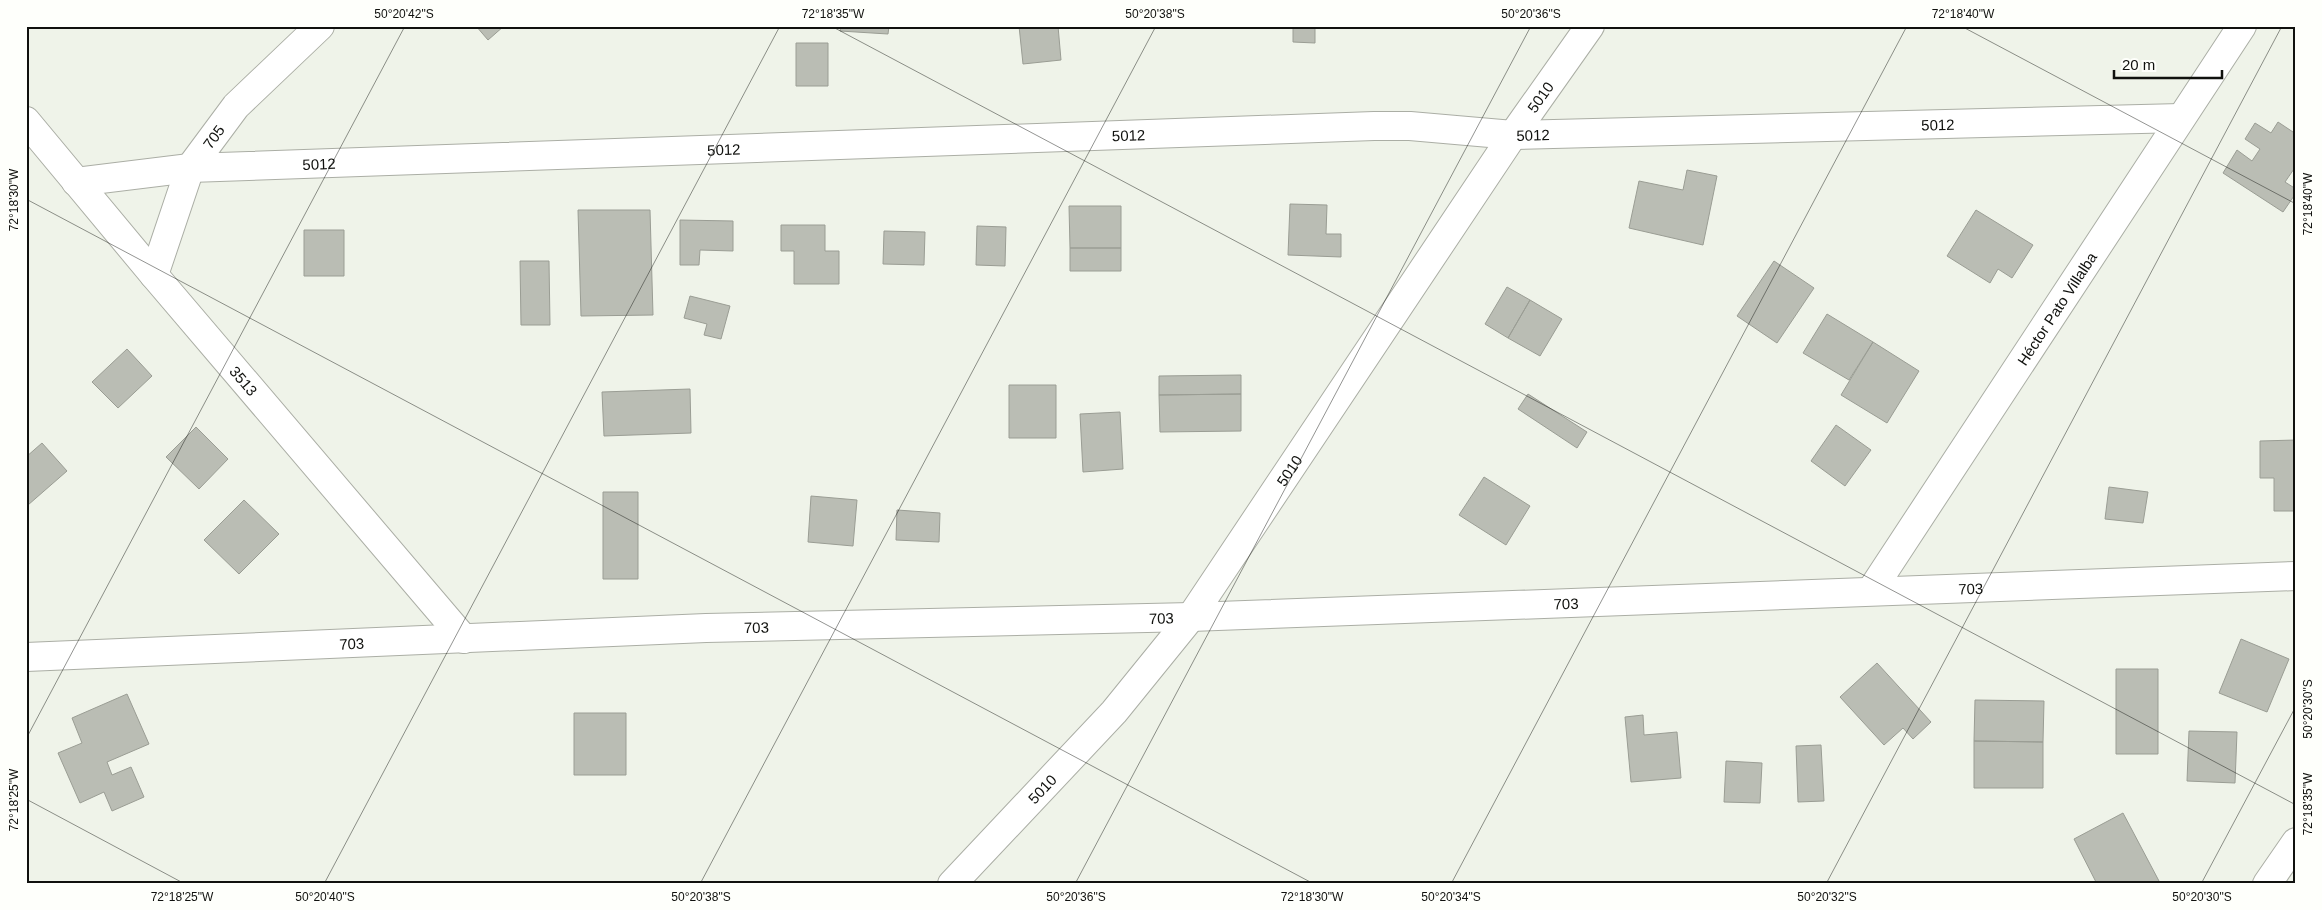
<svg xmlns="http://www.w3.org/2000/svg" width="2322" height="910" viewBox="0 0 2322 910" font-family="Arial,sans-serif">
  <rect width="100%" height="100%" fill="#eff3e9"/>
  <path fill="#babdb4" stroke="#9a9d94" d="M476 26H504L488 40Z
    M841 26H889L888 34 840 31Z
    M1019 26H1058L1061 60 1023 64Z
    M1293 26H1331L1315 27V43L1293 42Z
    M796 43H828V86H796Z
    M2278 122 2296 134V166L2285 182 2296 189V193L2283 212 2223 173 2237 150 2252 161 2260 149 2245 139 2255 123 2271 133Z
    M1687 170 1717 176 1703 245 1629 228 1639 181 1683 190Z
    M1290 204 1327 205 1326 234H1341V257L1288 255Z
    M1069 206H1121V248H1070Z
    M578 210H650L653 315 581 316Z
    M1976 210 2033 245 2012 278 1998 269 1990 283 1947 256Z
    M680 220 733 221V251L700 250 699 265H680Z
    M781 225H825V251H839V284H794V251H781Z
    M977 226 1006 227 1005 266 976 265Z
    M304 230H344V276H304Z
    M884 231 925 232 924 265 883 264Z
    M1070 248H1121V271H1070Z
    M520 261H549L550 325H521Z
    M1774 261 1814 288 1777 343 1737 316Z
    M1507 287 1530 300 1508 338 1485 324Z
    M690 296 730 306 721 339 704 335 707 324 684 318Z
    M1530 300 1562 319 1540 356 1508 338Z
    M1827 314 1873 342 1849 380 1803 353Z
    M1873 342 1919 371 1887 423 1841 395Z
    M127 349 152 376 118 408 92 382Z
    M1241 375V394L1159 395V376Z
    M1009 385H1056V438H1009Z
    M690 389 691 433 604 436 602 392Z
    M1241 394V431L1160 432 1159 395Z
    M1528 394 1587 432 1577 448 1518 409Z
    M1120 412 1123 469 1083 472 1080 414Z
    M1836 425 1871 450 1845 486 1811 461Z
    M196 427 228 459 199 489 166 457Z
    M2296 440V511H2274V478H2260V441Z
    M42 443 67 471 28 505 26 457Z
    M1484 477 1530 506 1506 545 1459 515Z
    M2109 487 2148 492 2143 523 2105 519Z
    M603 492H638V579H603Z
    M811 496 857 500 853 546 808 542Z
    M244 500 279 534 239 574 204 540Z
    M897 510 940 513 939 542 896 540Z
    M2241 639 2289 659 2267 712 2219 693Z
    M1877 663 1931 722 1913 739 1903 728 1884 745 1840 697Z
    M2116 669H2158V754H2116Z
    M127 694 149 744 107 762 112 775 131 767 144 797 112 811 104 792 80 803 58 753 82 743 72 718Z
    M1975 700 2044 701 2043 742 1974 741Z
    M574 713H626V775H574Z
    M1643 715 1644 735 1677 732 1681 778 1631 782 1625 717Z
    M2189 731 2237 732 2235 783 2187 781Z
    M1974 741 2043 742V788H1974Z
    M1821 745 1824 801 1798 802 1796 746Z
    M1726 761 1762 763 1760 803 1724 802Z
    M2123 813 2159 881 2153 884H2097L2074 839Z"/>
  <g fill="none" stroke-linecap="round" stroke-linejoin="round">
    <defs>
      <g id="minor">
        <path id="s1" d="M26 121 154 275 464 639"/>
        <path id="s2" d="M76 182 190 168 1374 126H1410L1513 135 2181 118"/>
        <path id="s3" d="M154 275 190 168 236 106 320 26"/>
        <path id="s4" d="M1871 591 2242 26"/>
        <path id="s5" d="M26 657 706 628 1191 617 2296 576"/>
        <path id="s6" d="M952 884 1114 712 1191 617 1513 135 1590 26"/>
        <path d="M2267 884 2296 842"/>
      </g>
    </defs>
    <use href="#minor" stroke="#abaea5" stroke-width="30"/>
    <use href="#minor" stroke="#fff" stroke-width="28"/>
  </g>
  <path fill="none" stroke="#10110e" stroke-width="1" stroke-opacity="0.45" d="M831 26 2296 805M1961 26 2296 204M26 33 30 26M26 199 1314 884M26 739 405 26M26 799 185 884M324 884 780 26M700 884 1156 26M1075 884 1531 26M1451 884 1907 26M1826 884 2282 26M2201 884 2296 706"/>
  <g text-anchor="middle" dominant-baseline="central" stroke-width="4" stroke-linejoin="round" paint-order="stroke">
    <g font-size="15" fill="#10110e" stroke="#fefffb">
      <text stroke="none"><textPath href="#s6" startOffset="985">5010</textPath></text>
      <text stroke="none"><textPath href="#s2" startOffset="1864">5012</textPath></text>
      <text stroke="none"><textPath href="#s2" startOffset="1459">5012</textPath></text>
      <text stroke="none"><textPath href="#s2" startOffset="1054">5012</textPath></text>
      <text stroke="none"><textPath href="#s3" startOffset="152">705</textPath></text>
      <text stroke="none"><textPath href="#s2" startOffset="649">5012</textPath></text>
      <text stroke="none"><textPath href="#s2" startOffset="244">5012</textPath></text>
      <text stroke="none"><textPath href="#s4" startOffset="338">Héctor Pato Villalba</textPath></text>
      <text stroke="none"><textPath href="#s1" startOffset="339">3513</textPath></text>
      <text stroke="none"><textPath href="#s6" startOffset="535">5010</textPath></text>
      <text stroke="none"><textPath href="#s5" startOffset="1946">703</textPath></text>
      <text stroke="none"><textPath href="#s5" startOffset="1541">703</textPath></text>
      <text stroke="none"><textPath href="#s5" startOffset="1136">703</textPath></text>
      <text stroke="none"><textPath href="#s5" startOffset="731">703</textPath></text>
      <text stroke="none"><textPath href="#s5" startOffset="326">703</textPath></text>
      <text stroke="none"><textPath href="#s6" startOffset="131">5010</textPath></text>
    </g>
  </g>
  <rect width="2322" height="910" fill="none" stroke="#fefffb" stroke-width="55"/>
  <path d="M2114 70v8h108v-8" fill="none" stroke="#10110e" stroke-width="2.5"/>
  <text x="2122" y="70" font-size="15" fill="#10110e" stroke="#fefffb" stroke-width="4" paint-order="stroke">20 m</text>
  <rect x="28" y="28" width="2266" height="854" fill="none" stroke="#10110e" stroke-width="2"/>
  <g font-size="12" text-anchor="middle" fill="#10110e">
    <text x="404" y="18">50°20'42"S</text>
    <text x="833" y="18">72°18'35"W</text>
    <text x="1155" y="18">50°20'38"S</text>
    <text x="1531" y="18">50°20'36"S</text>
    <text x="1963" y="18">72°18'40"W</text>
    <text transform="translate(14 200) rotate(-90)" y="4">72°18'30"W</text>
    <text transform="translate(2308 204) rotate(-90)" y="4">72°18'40"W</text>
    <text transform="translate(2308 709) rotate(-90)" y="4">50°20'30"S</text>
    <text transform="translate(14 800) rotate(-90)" y="4">72°18'25"W</text>
    <text transform="translate(2308 804) rotate(-90)" y="4">72°18'35"W</text>
    <text x="182" y="901">72°18'25"W</text>
    <text x="325" y="901">50°20'40"S</text>
    <text x="701" y="901">50°20'38"S</text>
    <text x="1076" y="901">50°20'36"S</text>
    <text x="1312" y="901">72°18'30"W</text>
    <text x="1451" y="901">50°20'34"S</text>
    <text x="1827" y="901">50°20'32"S</text>
    <text x="2202" y="901">50°20'30"S</text>
  </g>
</svg>
